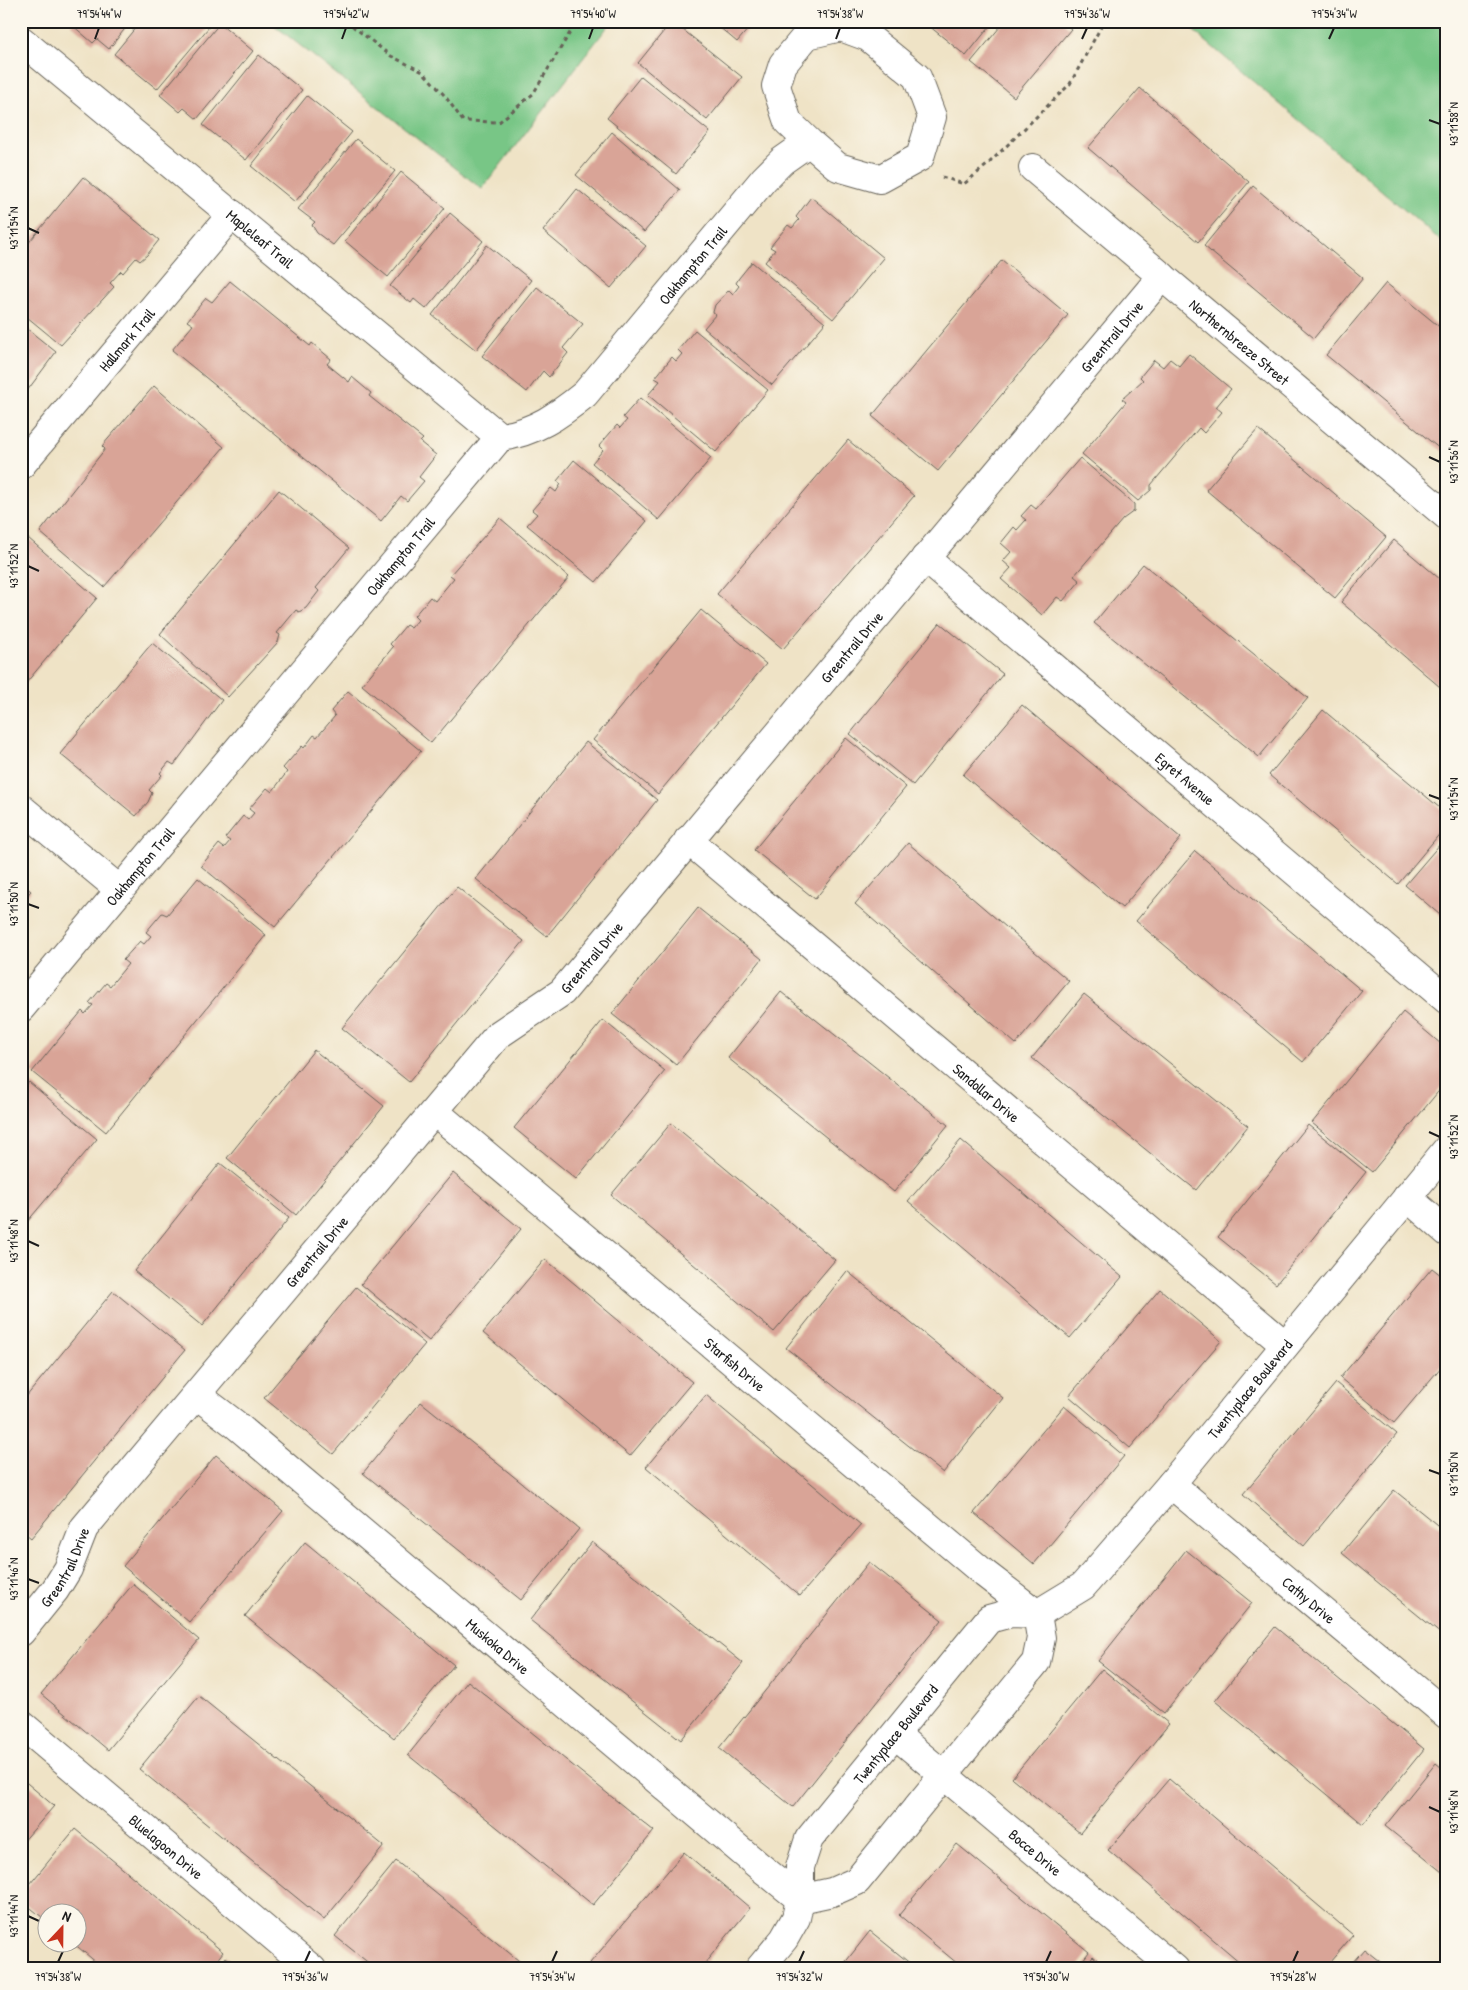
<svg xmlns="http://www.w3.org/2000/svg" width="1468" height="1990" viewBox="0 0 1468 1990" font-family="'Patrick Hand',sans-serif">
  <rect width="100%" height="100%" fill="#fbf7ec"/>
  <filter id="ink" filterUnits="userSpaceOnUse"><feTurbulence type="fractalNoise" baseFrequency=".02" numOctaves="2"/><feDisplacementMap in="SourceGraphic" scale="10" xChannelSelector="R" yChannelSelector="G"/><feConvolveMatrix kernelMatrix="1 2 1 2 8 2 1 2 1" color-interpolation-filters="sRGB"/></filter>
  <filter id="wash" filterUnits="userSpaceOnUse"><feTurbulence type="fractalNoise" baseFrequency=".0096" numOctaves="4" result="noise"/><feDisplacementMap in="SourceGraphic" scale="20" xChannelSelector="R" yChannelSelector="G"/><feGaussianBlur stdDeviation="1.12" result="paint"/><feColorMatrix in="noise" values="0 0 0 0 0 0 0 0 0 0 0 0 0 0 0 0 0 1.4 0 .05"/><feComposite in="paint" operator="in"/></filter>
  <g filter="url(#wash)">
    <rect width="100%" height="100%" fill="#efe3c6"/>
    <path fill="#78c686" stroke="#4a7151" d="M269 21H612L482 189Z
      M1182 21H1447V246Z"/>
    <g id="blocks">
      <path fill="#d9a497" d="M74 21H131L109 49 97 39 93 43 71 24Z
        M141 21H214L157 89 114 54Z
        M672 21 742 77 707 120 638 63Z
        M712 21H755L737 42Z
        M923 21H994L966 56Z
        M1005 21H1062L1071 29 1014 97 971 62Z
        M220 23 253 51 197 119 184 108 180 112 160 95Z
        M259 55 302 90 246 160 203 125Z
        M641 76 710 132 676 174 607 118Z
        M1140 88 1249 182 1198 242 1088 148Z
        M307 96 352 132 295 202 251 166Z
        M612 132 680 190 644 232 576 175Z
        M356 139 395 171 333 245 317 233 312 225 315 222 298 209Z
        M401 172 445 208 388 277 345 241Z
        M83 177 159 240 147 255 140 261 136 258 123 273 121 271 110 283 114 287 61 345 21 312V252Z
        M1253 186 1363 278 1314 338 1204 246Z
        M577 189 646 246 611 288 543 231Z
        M811 197 884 258 833 319 765 262 775 250 770 247 788 225 792 228 799 220 796 217Z
        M450 213 483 241 426 309 414 299 411 303 390 286Z
        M487 245 531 280 476 350 432 315Z
        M1002 260 1068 315 938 471 872 416Z
        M752 262 825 323 772 385 704 328 716 314 713 312 715 305 729 290 733 294 739 286 736 283 739 278Z
        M230 281 310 346 312 343 331 359 327 364 349 382 352 377 371 393 369 396 423 439 420 442 436 455 419 477 424 481 407 501 401 496 381 521 172 350 193 325 187 321 206 298 212 302Z
        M1386 283 1447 333V455L1326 355Z
        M537 287 583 324 563 348 568 353 549 377 543 371 527 392 482 356Z
        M21 324 56 352 21 399Z
        M695 330 768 390 716 452 648 395 660 381 655 378 672 357 676 361 682 354 678 350Z
        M1189 354 1231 389 1216 407 1222 412 1204 433 1199 428 1151 485V490L1138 501 1082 454 1126 402 1122 399 1143 380 1140 377 1154 360 1163 367 1170 359 1179 366Z
        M154 386 224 447 104 587 40 532 105 449 102 446Z
        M640 398 711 458 659 520 592 463 603 450 599 446 617 425 620 428 627 420 623 417Z
        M1258 429 1386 537 1335 598 1206 490Z
        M848 440 914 496 783 649 717 594Z
        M1080 458 1134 504V511L1123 519 1074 576 1080 581 1063 601 1057 597 1042 615 1001 579 1011 568 1003 561 1011 552 1001 543 1014 527 1017 530 1026 520 1021 516 1031 505 1036 509Z
        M574 460 647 521 596 582 527 525 537 514 532 510 551 488 556 492 561 484 557 481Z
        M279 490 349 548 316 588 319 591 306 608 299 612 296 610 277 633 280 635 278 642 228 697 160 634Z
        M500 518 569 577 431 743 362 685 393 647 390 644 406 625 411 628 418 620 414 616 430 597 435 601 454 578 450 575Z
        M28 538 97 598 21 689V546Z
        M1394 540 1447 585V693L1341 602Z
        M1143 564 1308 698 1259 757 1094 623Z
        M701 610 766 664 658 794 593 740Z
        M940 623 1003 674 913 785 850 734Z
        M152 643 222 700 174 765 169 762 160 773 162 775 149 790 152 793 148 802 136 816 60 754Z
        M348 691 421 751 275 927 201 866 219 844 224 848 230 841 225 838 243 816 248 820 254 813 249 809 267 788 272 792 287 772 283 768 302 746 304 748 314 735 317 737 335 716 331 711Z
        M1022 705 1181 838 1122 908 963 775Z
        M1323 710 1447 814V825L1398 884 1269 775Z
        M846 738 906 787 815 899 754 850Z
        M586 742 657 800 547 936 476 879Z
        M1447 836V921L1405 885Z
        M908 843 1069 981 1016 1044 855 904Z
        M1195 851 1362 991 1303 1062 1136 921Z
        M198 878 266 935 106 1132 32 1072 82 1011 85 1014 93 1005 89 1003 106 983 110 986 128 964 123 960 140 941 144 944 151 936 146 932 162 913 167 915Z
        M21 883 31 891 21 902Z
        M457 887 524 941 409 1082 342 1028Z
        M698 908 762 959 676 1065 612 1014Z
        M781 992 948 1125 894 1192 728 1058Z
        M1084 994 1248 1126 1196 1190 1032 1058Z
        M1403 1012 1447 1049V1081L1372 1172 1312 1123Z
        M603 1020 665 1071 576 1179 514 1128Z
        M314 1050 384 1106 296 1215 227 1158Z
        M29 1082 97 1139 21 1229V1090Z
        M671 1123 835 1260 774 1332 611 1195Z
        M1308 1125 1366 1172 1276 1284 1218 1237Z
        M961 1140 1122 1277 1070 1338 908 1201Z
        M220 1163 289 1218 202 1326 134 1271Z
        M453 1173 521 1229 429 1341 361 1284Z
        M545 1259 692 1382 630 1456 483 1333Z
        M1432 1268 1447 1280V1360L1394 1423 1340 1378Z
        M847 1271 1003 1398 943 1473 786 1348Z
        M356 1287 425 1344 333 1454 264 1398Z
        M1160 1289 1221 1341 1130 1448 1069 1396Z
        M113 1291 185 1350 31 1538 21 1530V1403Z
        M1336 1383 1397 1434 1304 1546 1243 1494Z
        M706 1395 861 1525 800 1596 646 1467Z
        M421 1402 579 1529 521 1600 363 1473Z
        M1064 1406 1124 1456 1034 1564 974 1513Z
        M216 1455 283 1511 189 1622 123 1566Z
        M1394 1490 1447 1533V1639L1342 1553Z
        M305 1542 454 1665 394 1738 245 1616Z
        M592 1542 743 1663 681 1740 530 1620Z
        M1186 1550 1252 1603 1164 1713 1098 1661Z
        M869 1562 942 1620 793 1807 719 1748Z
        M133 1584 199 1640 108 1750 41 1694Z
        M1275 1627 1424 1749 1363 1824 1215 1701Z
        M1102 1669 1169 1724 1080 1833 1012 1778Z
        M468 1681 654 1831 593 1905 408 1755Z
        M199 1696 384 1846 324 1920 139 1769Z
        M1436 1763 1447 1772V1876L1385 1826Z
        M21 1778 54 1806 21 1844Z
        M1169 1779 1353 1935 1324 1969H1248L1108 1850Z
        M75 1829 223 1952 210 1969H104L72 1942H78V1912H48V1922L21 1900V1895Z
        M957 1844 1089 1952 1076 1969H964L899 1915Z
        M684 1852 750 1908 700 1969H597L590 1963Z
        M396 1861 529 1969H376L335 1936Z
        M870 1931 917 1969H840Z
        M1364 1949 1389 1969H1347Z
        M1093 1956 1108 1969H1082Z
        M226 1957 241 1969H216Z"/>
    </g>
  </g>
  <g filter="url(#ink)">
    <use href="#blocks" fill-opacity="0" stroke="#666258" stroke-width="1"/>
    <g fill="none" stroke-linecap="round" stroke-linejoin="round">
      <defs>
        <g id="minor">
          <path id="s1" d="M21 40 500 437"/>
          <path id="s2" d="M1033 168 1447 516"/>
          <path id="s3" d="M21 465 232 214"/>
          <path id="s4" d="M925 558 1447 1000"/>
          <path d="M21 808 120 890"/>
          <path id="s5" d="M688 840 1285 1345"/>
          <path id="s6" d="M21 1008 500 437C534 433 559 415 585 394L764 179 782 161 809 142 838 167 880 179 920 157 932 117 917 77 868 37 841 27 807 35 783 64 776 86 788 122 809 142"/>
          <path id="s7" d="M435 1112 985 1574 1037 1614"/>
          <path d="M1407 1197 1447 1232"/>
          <path id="s8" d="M197 1395 235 1424 759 1866 800 1899"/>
          <path id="s9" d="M1171 1484 1447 1715"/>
          <path id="s10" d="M21 1632 55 1590 68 1569 84 1528 498 1035 562 992 1162 276"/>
          <path id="s11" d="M21 1724 312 1969"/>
          <path id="s12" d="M896 1735 1175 1969"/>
          <path d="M800 1899 832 1892 857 1881 1036 1662 1041 1638 1037 1614"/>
          <path id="s13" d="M759 1969 784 1939 796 1918 800 1899V1867L809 1839 989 1619 1011 1613 1037 1614 1083 1586 1171 1484 1447 1149"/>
        </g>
      </defs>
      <use href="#minor" stroke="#666258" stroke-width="30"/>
      <path stroke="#666258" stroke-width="3" stroke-dasharray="4 4" stroke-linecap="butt" d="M346 21 391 56 423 72 445 96 463 121 499 122 533 94 577 21
        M942 177 964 184 987 165 1070 84 1102 25V21"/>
      <use href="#minor" stroke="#fff" stroke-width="28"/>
    </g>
  </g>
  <path fill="none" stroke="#1c1c1c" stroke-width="2" d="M95 39 99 28M342 39 346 28M589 39 593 28M836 39 840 28M1082 39 1087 28M1329 39 1334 28M1429 120 1440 124M28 228 39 233M1429 457 1440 462M28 566 39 571M1429 795 1440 799M28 904 39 908M1429 1132 1440 1137M28 1241 39 1246M1429 1470 1440 1474M28 1579 39 1583M1429 1807 1440 1812M28 1916 39 1921M58 1962 63 1951M305 1962 310 1951M552 1962 557 1951M799 1962 804 1951M1046 1962 1051 1951M1293 1962 1298 1951"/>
  <g text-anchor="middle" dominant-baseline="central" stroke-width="4" stroke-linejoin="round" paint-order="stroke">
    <g font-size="15" fill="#1c1c1c" stroke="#fbf7ec">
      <text stroke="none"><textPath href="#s1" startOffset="311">Mapleleaf Trail</textPath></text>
      <text stroke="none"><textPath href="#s6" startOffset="1010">Oakhampton Trail</textPath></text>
      <text stroke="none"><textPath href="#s10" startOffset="1699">Greentrail Drive</textPath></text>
      <text stroke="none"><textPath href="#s3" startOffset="164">Hallmark Trail</textPath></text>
      <text stroke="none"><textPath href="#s2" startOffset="270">Northernbreeze Street</textPath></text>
      <text stroke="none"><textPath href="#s6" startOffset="590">Oakhampton Trail</textPath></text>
      <text stroke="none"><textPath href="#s10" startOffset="1294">Greentrail Drive</textPath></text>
      <text stroke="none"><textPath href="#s4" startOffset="341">Egret Avenue</textPath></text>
      <text stroke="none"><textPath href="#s6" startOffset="185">Oakhampton Trail</textPath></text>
      <text stroke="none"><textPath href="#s10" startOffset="889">Greentrail Drive</textPath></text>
      <text stroke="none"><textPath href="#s5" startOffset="391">Sandollar Drive</textPath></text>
      <text stroke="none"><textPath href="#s10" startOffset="484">Greentrail Drive</textPath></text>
      <text stroke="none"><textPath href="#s7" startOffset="392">Starfish Drive</textPath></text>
      <text stroke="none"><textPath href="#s13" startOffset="789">Twentyplace Boulevard</textPath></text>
      <text stroke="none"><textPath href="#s10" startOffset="79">Greentrail Drive</textPath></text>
      <text stroke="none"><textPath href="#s9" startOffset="180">Cathy Drive</textPath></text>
      <text stroke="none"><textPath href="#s8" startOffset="392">Muskoka Drive</textPath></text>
      <text stroke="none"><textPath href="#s13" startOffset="280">Twentyplace Boulevard</textPath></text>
      <text stroke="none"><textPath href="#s11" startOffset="190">Bluelagoon Drive</textPath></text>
      <text stroke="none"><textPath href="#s12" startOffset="182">Bocce Drive</textPath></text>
    </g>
  </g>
  <rect width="1468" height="1990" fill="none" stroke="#fbf7ec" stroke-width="55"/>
  <g transform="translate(62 1928) rotate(22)"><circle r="24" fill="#fbf7ec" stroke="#a29f99"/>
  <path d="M0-4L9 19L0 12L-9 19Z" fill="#c8321e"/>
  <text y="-8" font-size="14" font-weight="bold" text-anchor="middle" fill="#1c1c1c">N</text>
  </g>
  <rect x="28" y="28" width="1412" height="1934" fill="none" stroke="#1c1c1c" stroke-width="2"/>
  <g font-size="12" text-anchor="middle" fill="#1c1c1c">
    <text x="99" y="18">79°54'44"W</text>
    <text x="346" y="18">79°54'42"W</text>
    <text x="593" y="18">79°54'40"W</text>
    <text x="840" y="18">79°54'38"W</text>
    <text x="1087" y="18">79°54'36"W</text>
    <text x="1334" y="18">79°54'34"W</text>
    <text transform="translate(1454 124) rotate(-90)" y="4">43°11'58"N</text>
    <text transform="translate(14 228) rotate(-90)" y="4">43°11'54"N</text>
    <text transform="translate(1454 462) rotate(-90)" y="4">43°11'56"N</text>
    <text transform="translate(14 566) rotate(-90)" y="4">43°11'52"N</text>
    <text transform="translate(1454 799) rotate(-90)" y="4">43°11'54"N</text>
    <text transform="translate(14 904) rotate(-90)" y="4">43°11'50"N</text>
    <text transform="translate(1454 1137) rotate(-90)" y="4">43°11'52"N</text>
    <text transform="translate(14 1241) rotate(-90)" y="4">43°11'48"N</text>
    <text transform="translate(1454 1474) rotate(-90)" y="4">43°11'50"N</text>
    <text transform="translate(14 1579) rotate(-90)" y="4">43°11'46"N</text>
    <text transform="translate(1454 1812) rotate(-90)" y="4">43°11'48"N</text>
    <text transform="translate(14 1916) rotate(-90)" y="4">43°11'44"N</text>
    <text x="58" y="1981">79°54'38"W</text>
    <text x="305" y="1981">79°54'36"W</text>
    <text x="552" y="1981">79°54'34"W</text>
    <text x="799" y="1981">79°54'32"W</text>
    <text x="1046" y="1981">79°54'30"W</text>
    <text x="1293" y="1981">79°54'28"W</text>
  </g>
</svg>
